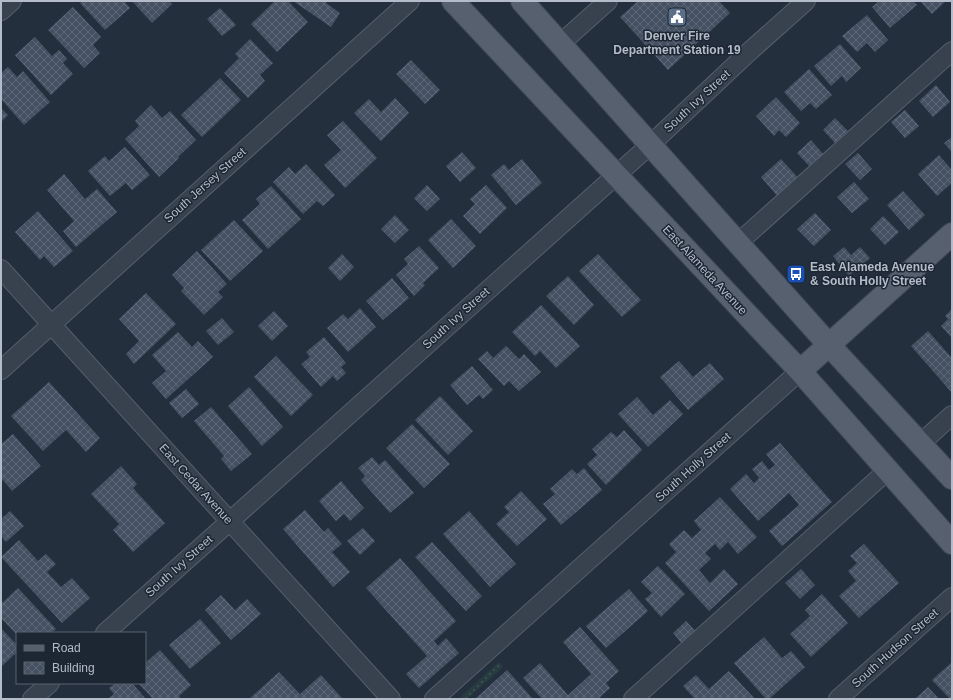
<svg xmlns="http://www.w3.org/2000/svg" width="953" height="700" viewBox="0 0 953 700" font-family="Arial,sans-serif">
  <defs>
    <pattern id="grass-dots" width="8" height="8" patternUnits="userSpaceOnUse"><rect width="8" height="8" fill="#263c3f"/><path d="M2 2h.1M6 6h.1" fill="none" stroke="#435659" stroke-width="1.8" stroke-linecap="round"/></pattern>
    <pattern id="building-cross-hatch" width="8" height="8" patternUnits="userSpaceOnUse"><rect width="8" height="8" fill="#455162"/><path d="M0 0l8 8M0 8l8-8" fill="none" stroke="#5d6877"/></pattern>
  </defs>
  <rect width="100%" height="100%" fill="#242f3e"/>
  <path fill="url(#grass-dots)" d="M499 662 503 667 467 699H458Z"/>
  <path fill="url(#building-cross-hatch)" d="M83 1H124L130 8 105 30 80 3Z
    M132 1H169L172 4 152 23Z
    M275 1H288L308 22 277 52 251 24Z
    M293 1H327L326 3 340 13 331 27Z
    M638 1H719L730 13 668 70 620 17Z
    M879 1H913L917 5 890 28 872 7Z
    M920 1H946L932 14Z
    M73 7 101 37 93 45 100 53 84 68 48 30Z
    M220 8 236 25 222 36 207 19Z
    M867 15 888 40 875 52 867 43 857 52 842 36Z
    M35 37 52 56 59 50 67 59 63 63 73 74 51 95 15 55Z
    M250 39 273 63 260 75 265 81 248 98 224 73 239 58 235 54Z
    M840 44 861 68 846 82 842 76 831 86 814 66Z
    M411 60 440 90 425 104 396 74Z
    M8 67 17 77 23 71 50 102 24 125 1 99V73Z
    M809 69 832 95 816 109 810 103 801 111 784 92Z
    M220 78 241 100 202 137 181 115Z
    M936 85 950 102 933 117 919 101Z
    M776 97 800 123 786 137 779 130 774 136 756 116Z
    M395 98 409 113 381 141 354 113 369 99 381 112Z
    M151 105 162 118 170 111 196 140 178 157 179 158 159 177 125 139 139 126 135 121Z
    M1 108 8 115 1 122Z
    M905 110 919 126 905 138 891 122Z
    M835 118 849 132 836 144 823 130Z
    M343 121 377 158 345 188 324 165 341 150 327 135Z
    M952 137V152L944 143Z
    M811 140 824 155 810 167 797 153Z
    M125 147 150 175 132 190 126 183 110 196 88 171 105 156 109 161Z
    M462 152 476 168 460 182 446 166Z
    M858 153 872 169 860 180 845 164Z
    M939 155 952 170V183L937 196 918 174Z
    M522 159 542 183 516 205 491 175 504 164 509 170Z
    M781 159 800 180 779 198 761 177Z
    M306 164 335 195 323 206 317 201 303 214 273 182 289 167 295 174Z
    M64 174 85 199 97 189 117 212 76 247 63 231 74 221 47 190Z
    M854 182 869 199 852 213 837 197Z
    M427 185 440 199 427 211 414 198Z
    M486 185 507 208 480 234 463 216 475 204 470 199Z
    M271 186 301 219 268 249 242 220 260 204 256 199Z
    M903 191 925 215 909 230 887 205Z
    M38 211 73 251 54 267 44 256 40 260 15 232Z
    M815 213 831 230 814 246 797 229Z
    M395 215 409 230 395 243 381 229Z
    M883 216 899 232 885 245 870 229Z
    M451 219 476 246 453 268 428 240Z
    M234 220 263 251 230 281 201 250Z
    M419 246 439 268 423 283 425 285 414 296 396 275 408 264 404 259Z
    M844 247 851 255 860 247 870 258 849 276 833 256Z
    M197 251 227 284 218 292 223 297 204 315 181 291 184 288 172 275Z
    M342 254 354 267 340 281 328 268Z
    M598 254 641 300 622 317 579 271Z
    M568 276 594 305 574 325 546 296Z
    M392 278 409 298 383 320 366 301Z
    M146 293 176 324 134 364 126 354 139 341 119 319Z
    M541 305 580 346 556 368 540 351 535 356 512 332Z
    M360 308 376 327 348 352 327 328 343 314 348 319Z
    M952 309V338L941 326 948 319 945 316Z
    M274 311 288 326 272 341 258 326Z
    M222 318 234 332 218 345 206 331Z
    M928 331 952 358V393L911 346Z
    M178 332 192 347 198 341 213 357 166 399 152 383 166 371 152 355Z
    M324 337 346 363 341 367 346 373 337 381 333 376 321 387 301 364 310 357 306 352Z
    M506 346 519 359 524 354 541 372 519 391 509 381 504 386 478 359 487 351 493 358Z
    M276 356 313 395 291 416 254 377Z
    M679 361 693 377 710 363 724 379 688 410 660 377Z
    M472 366 493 390 483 399 479 395 467 405 450 385Z
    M49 382 100 438 86 452 66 430 43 451 11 416Z
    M249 387 283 427 262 446 228 406Z
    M186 389 199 404 182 418 169 403Z
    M440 396 473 431 448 455 415 420Z
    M637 397 653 415 670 400 683 414 648 447 618 414Z
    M211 407 252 454 231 471 221 459 224 456 194 421Z
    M412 424 450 464 424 488 386 448Z
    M624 430 642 450 606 485 587 464 597 455 592 449 611 432 617 437Z
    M13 434 41 466 12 491 3 480 1 482V444Z
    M780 443 832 502 782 546 769 531 799 505 789 493 758 521 730 489 746 474 754 483 759 478 752 469 762 461 769 470 775 465 766 454Z
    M372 457 379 465 385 460 414 493 390 513 361 480 365 476 358 468Z
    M121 466 137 484 133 488 165 523 133 552 113 530 119 524 91 494Z
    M584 468 602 490 561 525 543 504 555 494 550 489 572 469 577 474Z
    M341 481 364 508 350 521 344 514 336 521 319 501Z
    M521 491 547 519 517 546 496 524 509 512 504 507Z
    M720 497 757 537 738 554 728 542 720 550 715 544 705 553 711 559 699 570 710 583 724 569 738 584 709 611 665 563 676 552 669 544 684 530 692 538 701 530 694 521Z
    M305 510 324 532 328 528 342 544 332 552 350 572 333 587 283 529Z
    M10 511 24 526 6 542 1 536V519Z
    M469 511 516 564 490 587 443 534Z
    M363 528 375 541 360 555 347 541Z
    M19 540 38 561 46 554 56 564 47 572 61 587 72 578 90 598 62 623 1 557Z
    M432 542 482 596 466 611 415 557Z
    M864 544 899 583 859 618 839 596 856 581 848 571 857 563 850 556Z
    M400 558 456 621 434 641 438 646 446 638 459 653 419 688 406 674 427 656 366 588Z
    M658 566 685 594 661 617 645 599 652 593 641 582Z
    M801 569 815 585 800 599 785 583Z
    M18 588 56 629 51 633H17V635L1 618V604Z
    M629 589 648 611 606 648 586 626Z
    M822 594 848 623 811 657 790 634 810 616 805 610Z
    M221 595 235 610 247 599 261 614 231 640 205 610Z
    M200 619 221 643 190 669 169 645Z
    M686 621 698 634 684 646 673 633Z
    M580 627 619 671 606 683 610 688 598 699H542L523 678 540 663 568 695 591 674 563 642Z
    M1 628 17 645V652L1 667Z
    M764 637 782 658 791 651 805 667 769 699H766L734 663Z
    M160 650 191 685 179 696 181 699H153L138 683H145V663Z
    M952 662V699H950L932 680Z
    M507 670 533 699H475Z
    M729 671 755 699H695L683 686 696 675 709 689Z
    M279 672 300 694 321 675 343 699H249Z
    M116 683H132L146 699H108L114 694 109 688Z
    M928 687 939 699H915Z"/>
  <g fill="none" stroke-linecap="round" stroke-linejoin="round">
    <defs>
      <path id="minor" d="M1 11 12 1
        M560 44 608 1
        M738 243 952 51
        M1 269 391 699
        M1 370 410 1
        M920 444 952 415
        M105 633 650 145 750 51 806 1
        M32 699 50 683
        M434 699 800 371
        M633 699 888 470
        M838 699 952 597"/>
      <path id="major" d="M453 1 800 371 952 543
        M522 1 829 345 952 478
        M800 371 952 234"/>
    </defs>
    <use href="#minor" stroke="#565f6c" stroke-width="20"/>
    <use href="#major" stroke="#414a57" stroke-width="24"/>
    <use href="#minor" stroke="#38414e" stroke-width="18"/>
    <use href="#major" stroke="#56606e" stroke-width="22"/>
  </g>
  <defs>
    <symbol id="civic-square" viewBox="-11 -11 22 22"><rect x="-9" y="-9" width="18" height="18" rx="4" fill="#5c6f8a" stroke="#1d2633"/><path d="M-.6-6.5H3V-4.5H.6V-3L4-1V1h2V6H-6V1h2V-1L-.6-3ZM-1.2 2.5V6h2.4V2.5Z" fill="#fff"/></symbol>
    <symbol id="bus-square" viewBox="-11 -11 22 22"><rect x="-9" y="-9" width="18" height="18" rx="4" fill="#1a4fb4" stroke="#1d2633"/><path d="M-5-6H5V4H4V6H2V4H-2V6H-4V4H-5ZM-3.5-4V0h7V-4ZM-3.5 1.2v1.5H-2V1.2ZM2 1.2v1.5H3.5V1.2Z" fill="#fff"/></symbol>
  </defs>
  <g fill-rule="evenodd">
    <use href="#civic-square" x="666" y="6" width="22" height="22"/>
    <use href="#bus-square" x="785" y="263" width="22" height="22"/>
  </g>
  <g text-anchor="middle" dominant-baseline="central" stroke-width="3" stroke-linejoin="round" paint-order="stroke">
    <g font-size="12" font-weight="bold" fill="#b4bcc9" stroke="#1d2633">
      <text x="677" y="36">Denver Fire<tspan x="677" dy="14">Department Station 19</tspan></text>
      <text x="810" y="267" text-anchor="start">East Alameda Avenue<tspan x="810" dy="14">&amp; South Holly Street</tspan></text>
    </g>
    <g font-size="12" fill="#b4bcc9" stroke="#1d2633">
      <text transform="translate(697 101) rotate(-43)">South Ivy Street</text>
      <text transform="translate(205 185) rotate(-42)">South Jersey Street</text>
      <text transform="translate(705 270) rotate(47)">East Alameda Avenue</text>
      <text transform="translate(456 318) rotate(-42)">South Ivy Street</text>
      <text transform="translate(693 467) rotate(-42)">South Holly Street</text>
      <text transform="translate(196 484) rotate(48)">East Cedar Avenue</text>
      <text transform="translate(179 566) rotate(-42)">South Ivy Street</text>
      <text transform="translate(895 648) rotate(-42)">South Hudson Street</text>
    </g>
  </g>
  <rect width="953" height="700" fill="none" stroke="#b4bcc9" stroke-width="4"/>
  <rect x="16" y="632" width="130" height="52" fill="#1d2633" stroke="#59626f"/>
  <rect x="24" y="645" width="20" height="6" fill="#56606e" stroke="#59626f"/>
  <text x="52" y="652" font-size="12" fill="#b4bcc9">Road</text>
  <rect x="24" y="662" width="20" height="12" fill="url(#building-cross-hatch)" stroke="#59626f"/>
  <text x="52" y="672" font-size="12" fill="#b4bcc9">Building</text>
</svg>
